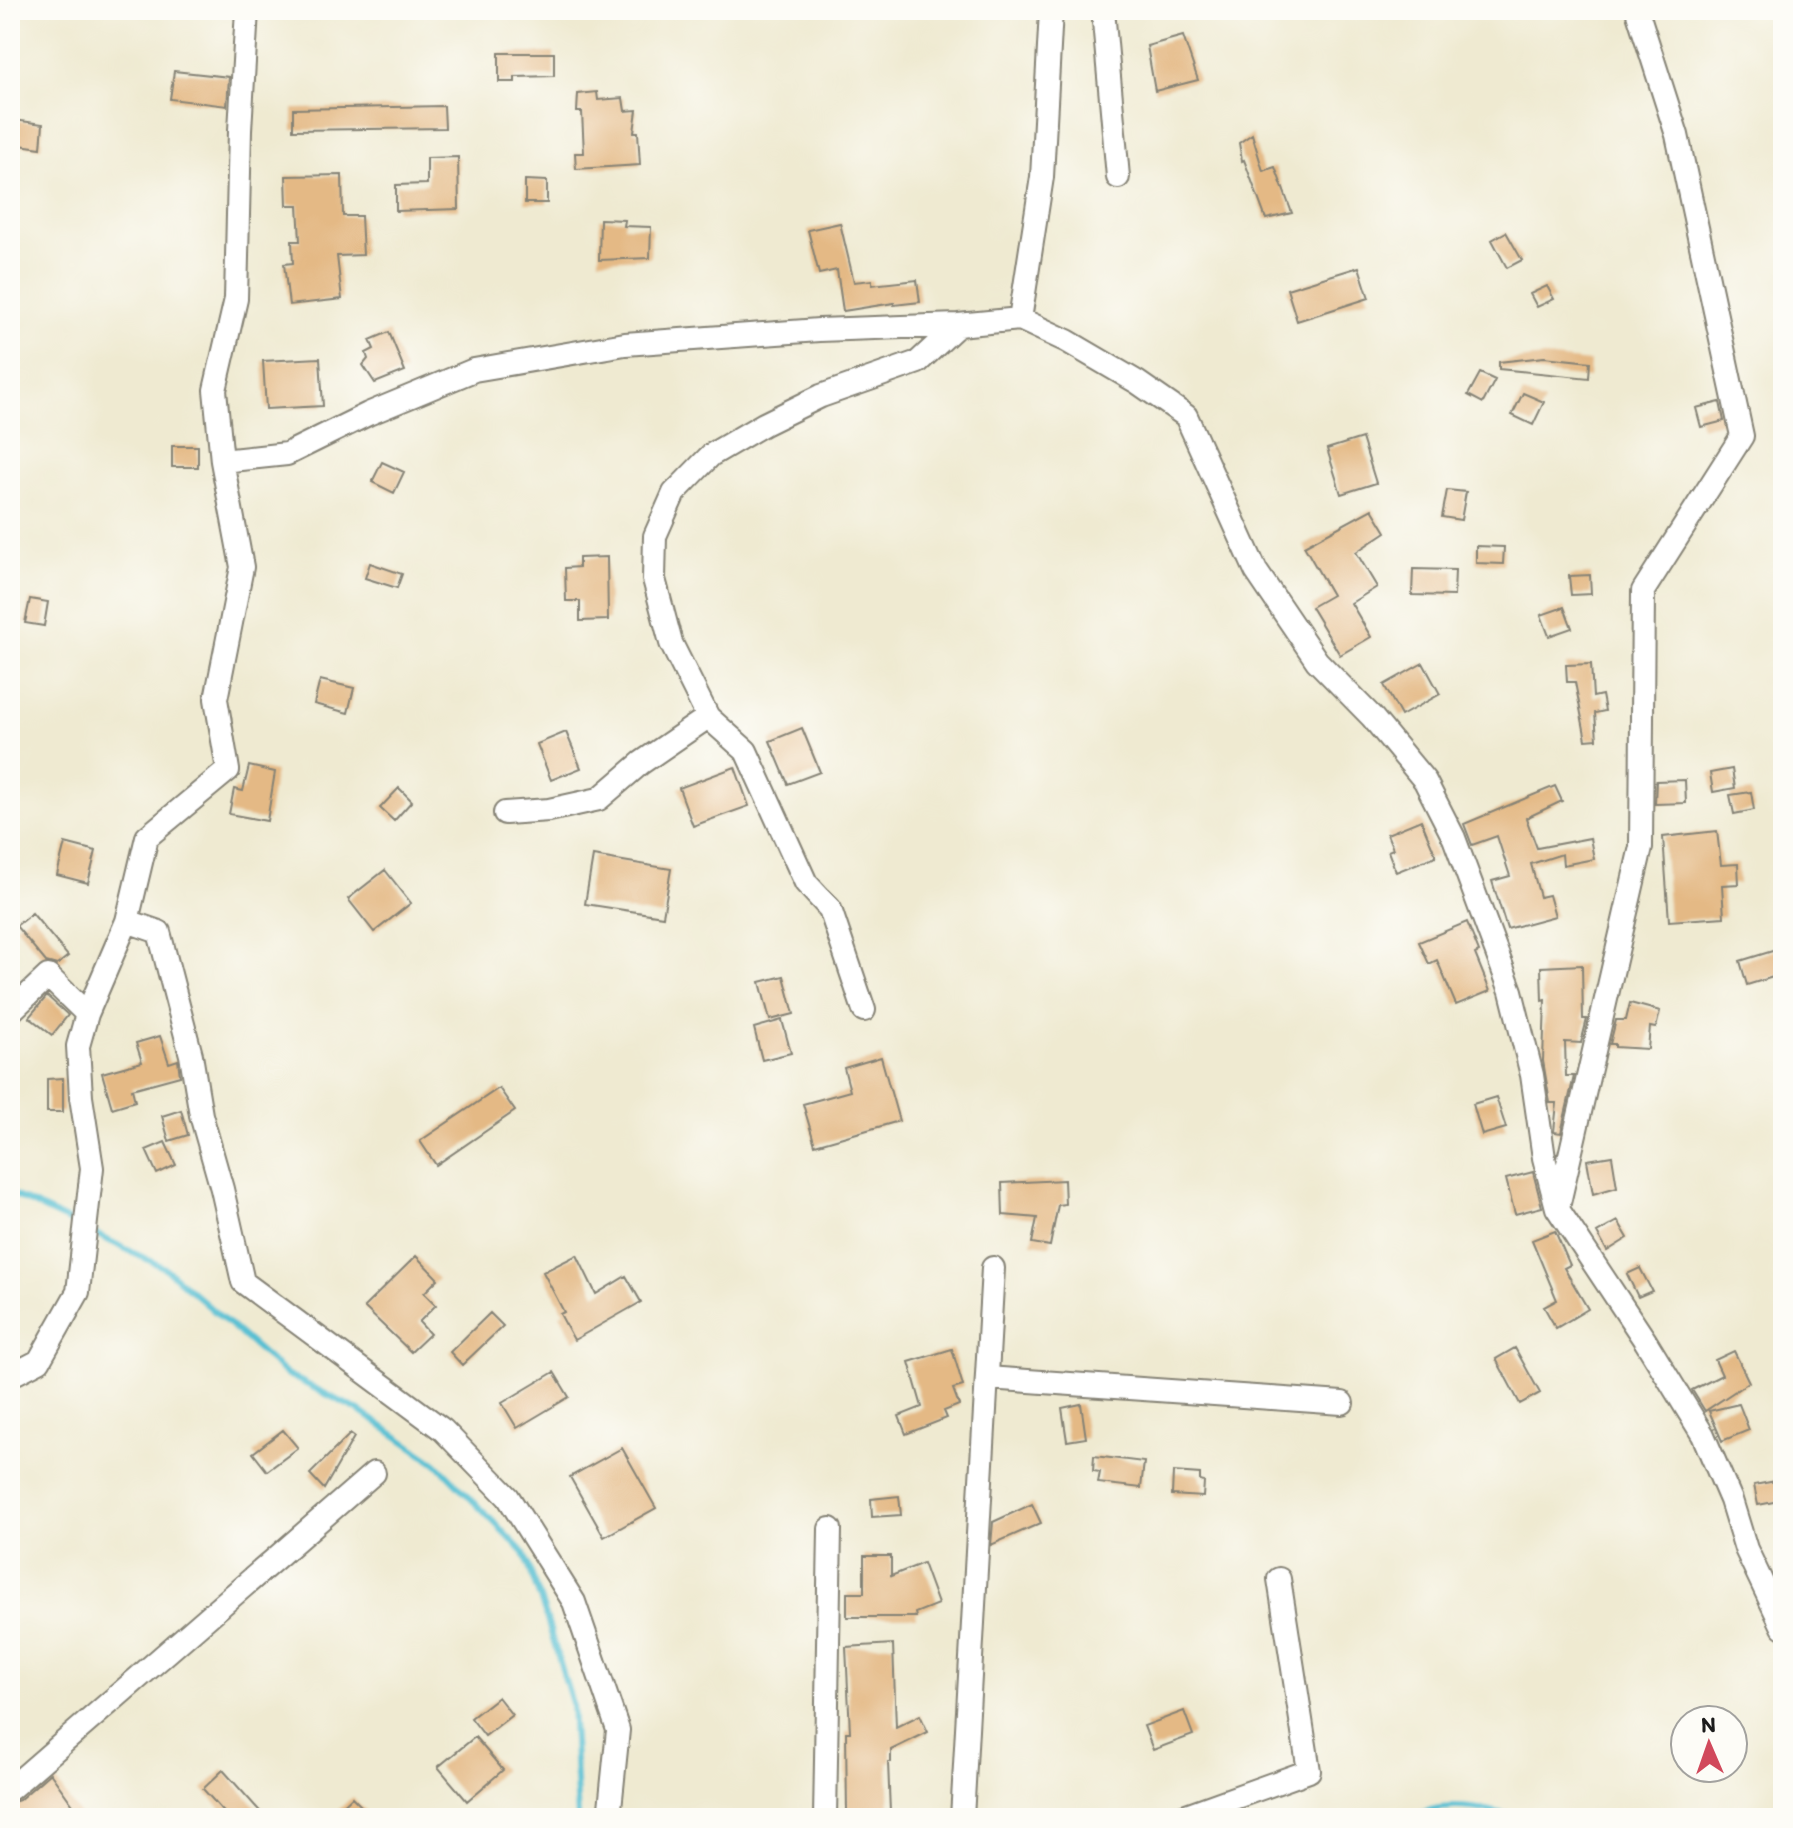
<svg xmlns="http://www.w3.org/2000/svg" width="1793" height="1828" viewBox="0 0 1793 1828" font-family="Itim,sans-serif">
  <rect width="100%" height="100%" fill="#fdfcf7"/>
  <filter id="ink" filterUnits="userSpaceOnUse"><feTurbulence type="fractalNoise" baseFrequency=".0125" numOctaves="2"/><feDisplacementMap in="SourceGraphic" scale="16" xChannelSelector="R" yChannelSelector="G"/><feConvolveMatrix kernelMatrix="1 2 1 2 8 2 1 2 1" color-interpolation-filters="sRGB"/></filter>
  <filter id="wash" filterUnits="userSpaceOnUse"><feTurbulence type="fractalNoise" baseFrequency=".006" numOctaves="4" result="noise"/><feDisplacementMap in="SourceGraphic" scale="32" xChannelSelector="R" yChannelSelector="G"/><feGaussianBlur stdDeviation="1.8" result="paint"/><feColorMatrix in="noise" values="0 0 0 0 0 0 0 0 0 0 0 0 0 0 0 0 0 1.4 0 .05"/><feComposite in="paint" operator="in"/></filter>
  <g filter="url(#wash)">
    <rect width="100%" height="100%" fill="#efead1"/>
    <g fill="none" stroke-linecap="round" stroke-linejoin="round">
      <path stroke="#56bfd2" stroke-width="6" d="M10 1193 79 1226
        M89 1231 165 1268 286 1374 360 1411 436 1463 524 1553 545 1613 572 1703 578 1818
        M1413 1818C1443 1798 1488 1810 1521 1818"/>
    </g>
    <g id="blocks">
      <path fill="#e4b985" d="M1183 36 1198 80 1155 91 1147 46Z
        M499 53H554V76L515 77V82H499Z
        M174 71 229 77 227 106 170 99Z
        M597 92 598 100 623 98 625 111 637 110 634 132H638L640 165 576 169 575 153H584L582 112H577L578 94Z
        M444 106 445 128 293 130V109Z
        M14 120 43 124 41 148 12 144Z
        M1252 134 1263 171 1275 167 1292 213 1266 219 1244 160 1242 161 1239 143Z
        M458 157 459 209 396 211V185L427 184V158Z
        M342 175 343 216H361L363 255 337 256 342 299 289 305 284 264 293 263 292 241H300L298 205H287L286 176Z
        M525 180 547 181V203H525Z
        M600 219 625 220 624 226 651 227 650 258 599 260Z
        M840 223 854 282 872 280V285L917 280 920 302 894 305V303L843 311 837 270 819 274 808 230Z
        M1506 232 1522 260 1507 268 1492 240Z
        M1359 267 1369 298 1297 321 1287 289Z
        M1547 286 1554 299 1537 307 1530 294Z
        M389 332 405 371 375 383 363 365 368 359 366 353 374 349 370 340Z
        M1544 357 1590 362 1589 378 1499 369V362Z
        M320 358 323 406 266 409 263 361Z
        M1480 373 1495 380 1483 403 1468 395Z
        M1523 393 1544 402 1533 425 1512 415Z
        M1720 402 1724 421 1701 427 1696 408Z
        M1362 438 1376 483 1341 494 1327 449Z
        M172 446H198V467H172Z
        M382 462 404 472 394 493 372 482Z
        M1447 490 1466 492 1461 520 1442 517Z
        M1372 509 1386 532 1356 552 1377 587 1351 603 1371 637 1340 655 1311 607 1332 595 1304 546Z
        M1476 546 1504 547 1503 564 1476 563Z
        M607 557 608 620 580 621V601H566L565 568 579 567V558Z
        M370 563 402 574 397 588 365 578Z
        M1413 569 1455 570 1454 596 1412 595Z
        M1590 575 1591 594 1571 595 1569 576Z
        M30 599 48 602 44 626 25 623Z
        M1564 607 1572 628 1549 636 1541 615Z
        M1423 663 1440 694 1401 716 1384 685Z
        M1591 664 1593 697 1602 695 1605 711 1595 713 1597 739 1586 740 1575 682H1567L1566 665Z
        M320 680 354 688 348 713 314 704Z
        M802 728 820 772 788 784 770 741Z
        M566 732 581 768 551 780 537 744Z
        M249 766 275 772 267 821 229 814 234 789 243 791Z
        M735 767 749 806 693 826 679 788Z
        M1732 769 1735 788 1713 792 1710 773Z
        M1685 780 1686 803 1655 804 1656 781Z
        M1555 786 1562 801 1526 818 1537 848 1590 838 1594 859 1563 865 1562 854 1531 864 1540 897 1549 895 1555 916 1507 929 1492 881 1510 876 1497 836 1472 845 1464 824Z
        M399 788 412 801 394 821 380 808Z
        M1751 792 1754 810 1734 814 1730 795Z
        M1421 820 1436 856 1396 872 1388 851 1393 849 1387 834Z
        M1717 831 1721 865 1738 864 1739 884 1722 885 1724 917 1669 921 1663 837Z
        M65 843 96 851 88 883 57 875Z
        M593 856 671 869 663 916 585 904Z
        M385 870 411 903 374 932 348 899Z
        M32 913 68 956 57 965 46 962 16 926Z
        M1467 922 1479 952 1475 954 1490 991 1456 1005 1437 960 1429 964 1419 942Z
        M1779 949 1783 974 1747 985 1740 961Z
        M1582 965 1583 1019H1587L1581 1043 1565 1042 1566 1076H1574L1561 1133 1554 1132 1557 1103H1550L1543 1061 1545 1000 1542 1001 1541 967Z
        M784 976 794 1014 770 1020 760 982Z
        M47 996 68 1015 52 1035 29 1017Z
        M1630 1003 1660 1011 1656 1028 1650 1027 1648 1049 1615 1047V1044H1610L1616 1020H1626Z
        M782 1020 791 1053 762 1060 754 1028Z
        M160 1036 169 1063 178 1060 180 1076 132 1089 135 1101 112 1108 102 1073 142 1062 136 1043Z
        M881 1057 899 1121 815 1145 803 1104 850 1091 844 1068Z
        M63 1078V1112H47V1079Z
        M499 1088 515 1111 436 1165 420 1141Z
        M1496 1097 1506 1128 1482 1135 1473 1104Z
        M181 1110 188 1135 169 1141 162 1116Z
        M165 1142 176 1165 157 1174 146 1150Z
        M1612 1156 1617 1187 1593 1194 1587 1160Z
        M1533 1172 1542 1207 1515 1214 1506 1179Z
        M1064 1180 1065 1204 1058 1205 1050 1246 1032 1243 1037 1218 1003 1215 1002 1183Z
        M1618 1221 1628 1238 1607 1251 1597 1233Z
        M1555 1231 1570 1265 1564 1268 1588 1309 1556 1328 1544 1307 1557 1300 1532 1240Z
        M577 1255 596 1294 626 1276 641 1302 574 1340 560 1314 564 1312 543 1272Z
        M416 1256 438 1279 424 1293 436 1305 419 1322 430 1334 411 1352 364 1307Z
        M1640 1268 1652 1291 1638 1297 1627 1274Z
        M490 1313 503 1326 462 1365 450 1352Z
        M1515 1348 1540 1393 1520 1404 1496 1359Z
        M952 1349 963 1386 953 1389 959 1405 944 1411 947 1418 906 1434 899 1416 922 1407 909 1362Z
        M1734 1351 1749 1382 1705 1411 1692 1390 1722 1375 1715 1360Z
        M554 1372 569 1397 517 1428 502 1403Z
        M1081 1404 1086 1438 1067 1441 1062 1408Z
        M1739 1404 1749 1430 1722 1441 1709 1411Z
        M283 1430 298 1448 267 1471 253 1453Z
        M350 1434 354 1437 324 1489 310 1474Z
        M622 1448 656 1508 604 1537 570 1477Z
        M1094 1456 1144 1462 1141 1488 1098 1483 1100 1472 1093 1471Z
        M1173 1472 1200 1474V1481L1204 1482 1203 1497 1172 1495Z
        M1776 1481 1779 1501 1758 1505 1754 1485Z
        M899 1496 901 1515 872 1517 871 1499Z
        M1032 1504 1041 1523 991 1545 993 1522Z
        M864 1556H891V1576L923 1563 938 1604 915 1613 916 1617H847V1593H864Z
        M893 1644 896 1727 920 1715 928 1732 891 1750V1762H888L890 1812 847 1814 846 1732H850L846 1647Z
        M498 1697 512 1715 485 1736 471 1718Z
        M1184 1711 1193 1735 1153 1750 1144 1726Z
        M475 1737 503 1770 467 1801 438 1767Z
        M223 1770 266 1818H229L203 1789Z
        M50 1773 82 1818H10V1803L19 1800Z
        M352 1797 373 1818H330Z"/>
    </g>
  </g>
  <g filter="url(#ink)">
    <use href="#blocks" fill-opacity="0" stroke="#868376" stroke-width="2"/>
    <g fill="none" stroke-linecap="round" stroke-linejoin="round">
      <defs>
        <path id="minor" d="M247 10 240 130 236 299 215 390 222 461 287 454 368 414 474 370 625 344 819 330 958 325 1020 319 1067 341 1137 382 1186 416 1256 571 1317 661 1372 717 1425 781 1454 838 1511 991 1532 1075 1544 1158 1557 1208 1646 1342 1703 1435 1731 1500 1746 1549 1783 1627
          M1103 10 1118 177
          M1020 319 1042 177 1051 10
          M505 813 549 810 599 799 641 763 708 717
          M127 921 159 932 191 1055 201 1115 222 1189 243 1282 443 1430 508 1497 574 1602 618 1730 609 1818
          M864 1010 830 909 806 883 746 751 708 717 671 643 654 579 655 536 674 493 711 455 764 424 821 396 918 362 958 325
          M10 1012 48 976 87 1014
          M1559 1203 1641 847 1643 591 1742 436 1677 135 1637 10
          M10 1376 39 1361 78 1292 92 1168 81 1097 78 1046 87 1014 127 921 147 837 228 770 216 699 242 567 222 461
          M987 1378 1342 1403
          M10 1789 374 1473
          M825 1818 830 1529
          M962 1818 993 1268
          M1178 1818 1309 1771 1279 1579"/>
      </defs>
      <use href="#minor" stroke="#868376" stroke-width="26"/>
      <use href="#minor" stroke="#fff" stroke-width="22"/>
    </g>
  </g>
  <rect width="1793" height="1828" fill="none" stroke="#fdfcf7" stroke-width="40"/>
  <g transform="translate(1709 1744) rotate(358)"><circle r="38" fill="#fdfcf7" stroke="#a3a29f" stroke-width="2"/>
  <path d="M0-6L14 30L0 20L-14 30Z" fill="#d1495b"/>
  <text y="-12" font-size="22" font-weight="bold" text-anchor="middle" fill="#1c1c1c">N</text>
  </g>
</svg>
